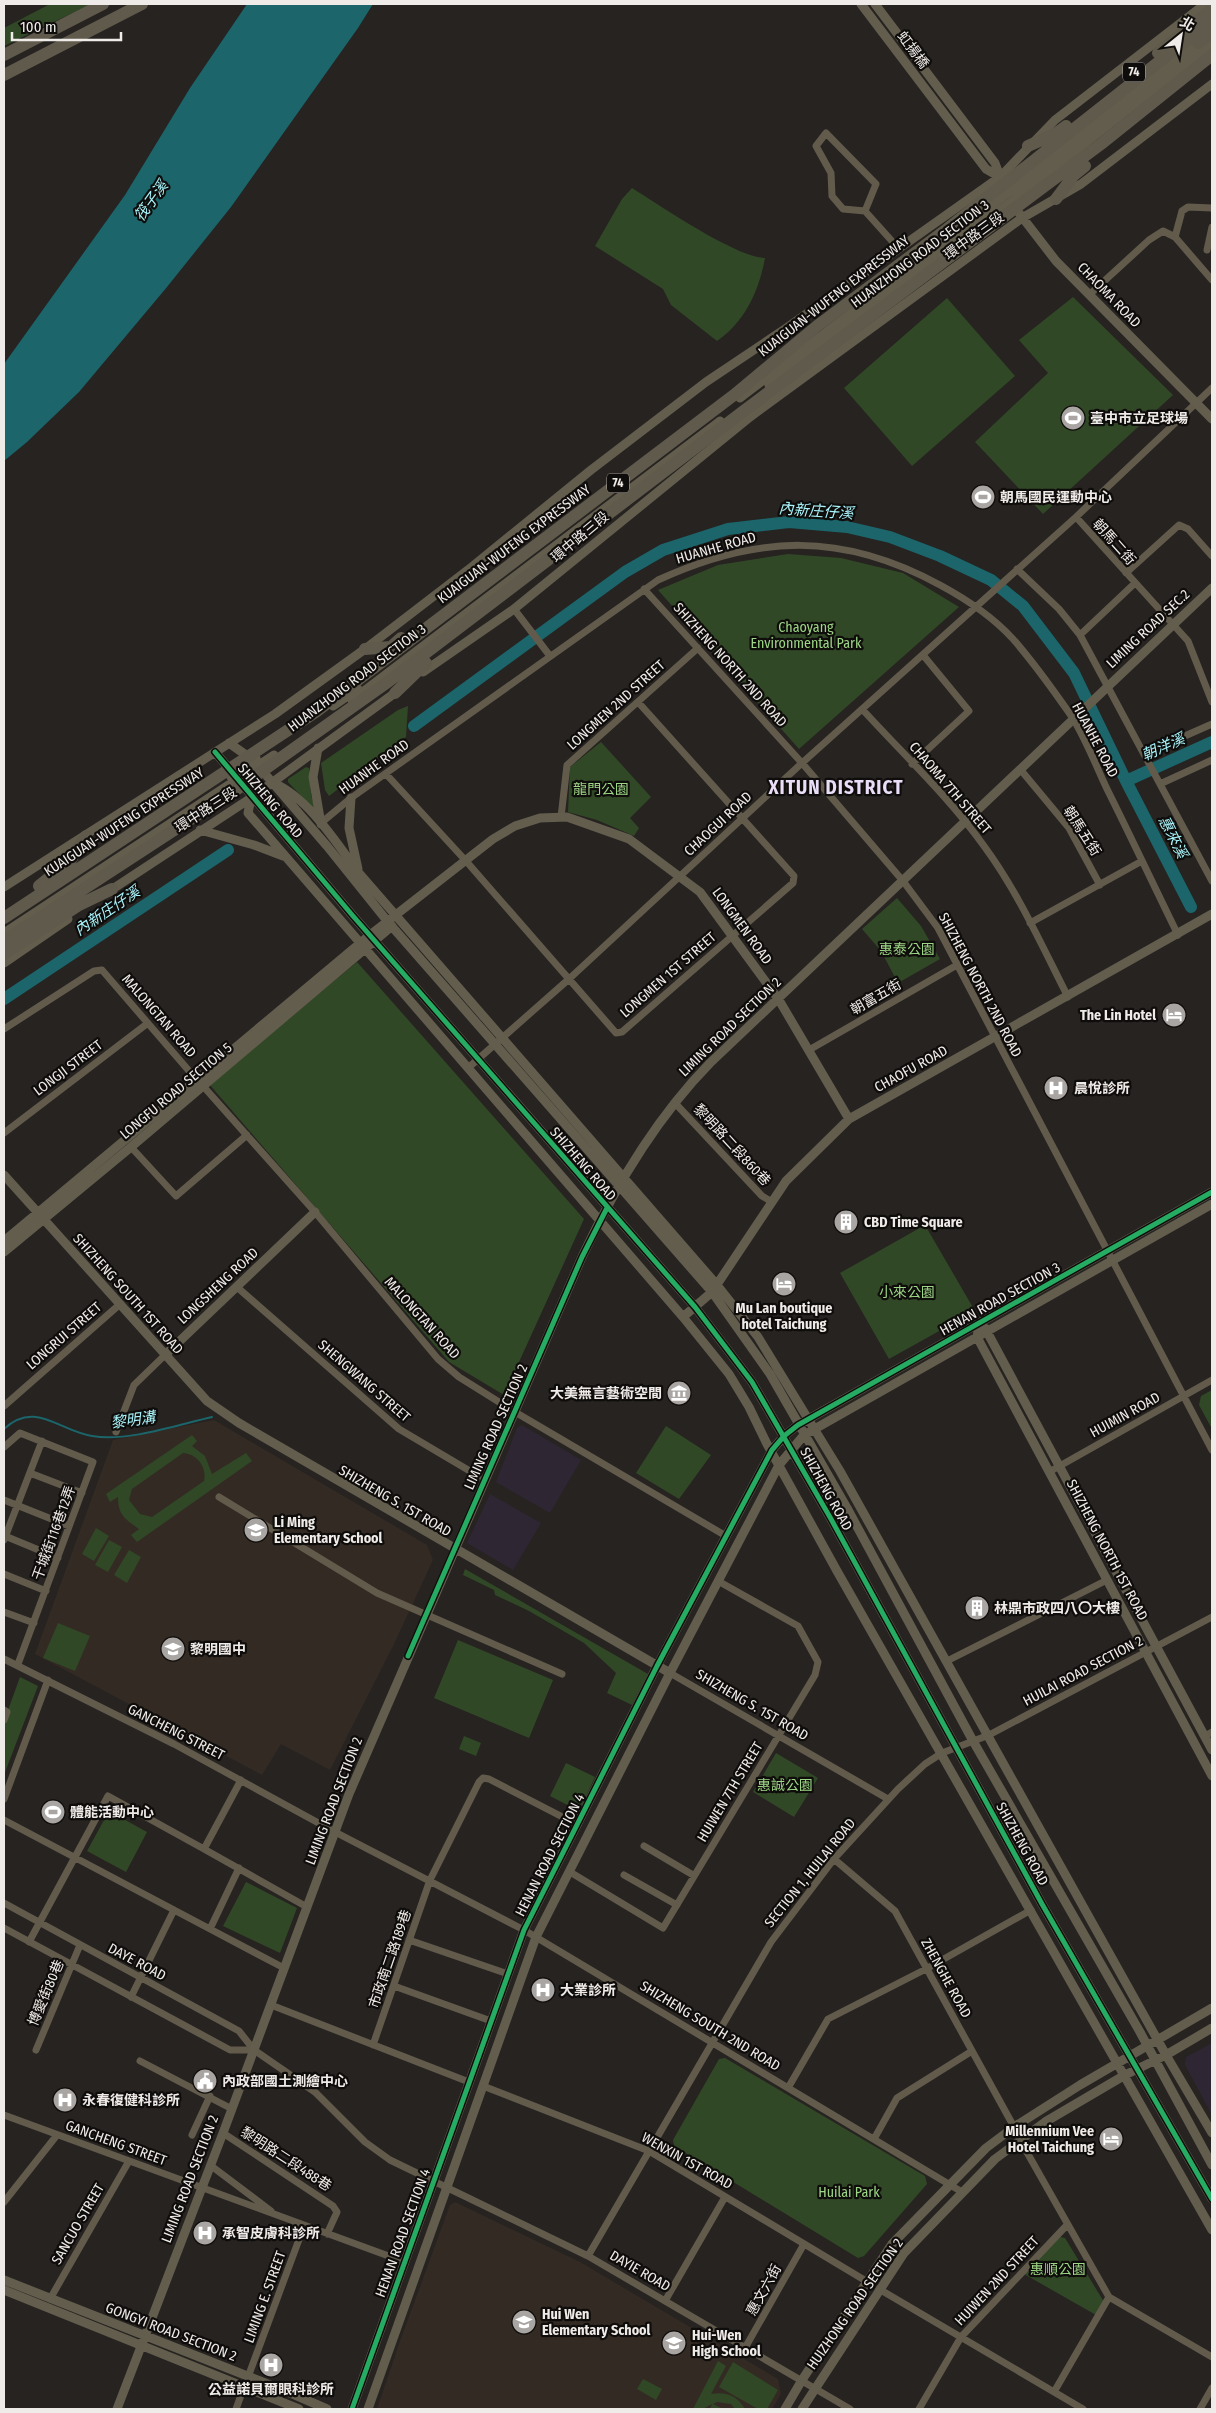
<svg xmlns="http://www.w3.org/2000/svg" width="1216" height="2413" viewBox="0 0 1216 2413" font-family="'Fira Sans Condensed','Noto Sans TC',sans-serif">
  <rect width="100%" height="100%" fill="#262321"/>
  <path fill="#2f2634" d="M522 1425 581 1460 550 1513 496 1482 517 1428Z
    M490 1494 541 1523 513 1570 467 1543Z
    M1212 2043V2115L1185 2065 1186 2057Z"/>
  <path fill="#332a23" d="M214 1420 427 1545 433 1560 394 1644 330 1770 281 1744 262 1775 35 1654 113 1440Z
    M455 2202 580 2262 778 2379 781 2394 772 2409H377L400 2341 450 2205Z"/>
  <path fill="#314826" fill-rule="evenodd" d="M50 4H91L4 46V28Z
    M632 188C659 205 737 258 765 258 759 291 745 322 717 341L671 305 663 289 595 246 622 199Z
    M1073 297 1173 395 1043 514 975 442 1048 373 1019 340Z
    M947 298 1015 376 912 466 844 388Z
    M788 554 841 558 903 573 959 607 799 749 658 590 718 565Z
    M408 706 406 737 329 796 325 790 321 763 398 710Z
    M601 742 651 797 630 818 639 828 634 836 597 820 568 812 570 767Z
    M306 767 309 768 311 795 316 812 288 782V779Z
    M897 898 921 926 940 959 898 983 881 951 862 929Z
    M357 962 584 1219 504 1395 449 1362 209 1084Z
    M925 1225 975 1311 889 1359 840 1273Z
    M1212 1390V1429L1199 1405 1201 1396Z
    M666 1426 711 1455 679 1499 636 1473Z
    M192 1435 197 1441 192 1446 205 1456 212 1474 246 1453 252 1461 137 1542 131 1535 139 1529C125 1519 118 1515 118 1497L110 1502 106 1494ZM183 1453C198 1454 207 1468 204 1481L152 1517 140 1514 129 1500 132 1489Z
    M96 1528 109 1536 94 1561 82 1554Z
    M109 1540 122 1547 108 1572 95 1565Z
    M129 1550 141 1557 127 1583 114 1575Z
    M465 1569 648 1674 632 1705 607 1693 616 1673 584 1643 529 1611 495 1595 494 1590 463 1575Z
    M58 1623 90 1636 75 1671 43 1658Z
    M458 1640 553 1680 529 1738 434 1698Z
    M20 1677 38 1686 4 1775V1721Z
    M464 1736 481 1743 476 1756 459 1749Z
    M776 1753 818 1778 794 1817 753 1792Z
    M566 1763 595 1777 579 1811 550 1796Z
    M109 1811 147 1832 126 1872 87 1851Z
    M246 1882 297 1908 280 1953 223 1926Z
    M725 2058 925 2176 927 2184 864 2256 858 2258 674 2146 673 2140 719 2059Z
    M1060 2237 1065 2238 1104 2302 1096 2315 1024 2274Z
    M718 2361 726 2366 711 2394C726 2391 738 2396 745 2409H735L731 2404 717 2402 713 2404 723 2409H710L712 2404 703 2409H693Z
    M733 2362 778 2390 767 2409H758L719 2387Z
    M643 2379 662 2389 656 2400 637 2389Z"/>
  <path fill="#1b656b" d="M247 4H373L358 28 231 207 167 287 79 392 27 442 4 461V364L125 195 190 88Z"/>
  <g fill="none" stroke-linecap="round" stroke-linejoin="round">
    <path stroke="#1b656b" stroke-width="2" d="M4 1429C35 1400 59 1431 92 1436 128 1442 177 1425 212 1417"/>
    <path stroke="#1b656b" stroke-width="12" d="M414 726 625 572 663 550 728 529 789 522 847 527 890 537 940 556 991 580 1023 606 1074 673 1126 781 1191 907
      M1126 781 1212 742
      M4 999 228 850"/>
    <path stroke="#625b4c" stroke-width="7" d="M865 211 876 184 826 133 816 146 831 173 832 196 843 209 865 211 899 249
      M1175 237 1182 211 1188 207 1212 208
      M1207 250 1212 227
      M1089 295 1149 240 1163 231 1175 237 1212 280
      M1076 517 1188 641 1212 702
      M1017 569 1059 609 1080 635 1212 881
      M1126 573 1179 525 1188 529 1212 556
      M644 589 802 763 903 881 938 928 1212 1450
      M514 609 550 656
      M1080 635 1135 583
      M862 709C903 754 949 797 984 846 1018 892 1042 946 1068 997
      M1144 754 1212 724
      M912 764 969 711 923 655
      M1020 769 1069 828 1100 885
      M386 774 466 861 616 1033 622 1032 793 883 794 876 638 702
      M1160 784 1212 760
      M561 817 567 765 698 648
      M321 823 351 798 658 580C758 534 843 532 940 585 966 599 993 617 1013 639 1034 663 1054 691 1072 717 1086 739 1096 766 1107 789 1131 837 1154 886 1178 935
      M1030 923 1142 861
      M4 1029 94 971 102 970 196 1079
      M809 1050 957 965
      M468 1068 569 979 802 763 1076 517 1212 388
      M203 1086 315 1212 438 1359 459 1377 515 1412 726 1536
      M675 1103 762 1196 772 1202
      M4 1133 148 1023
      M131 1147 176 1196 247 1135
      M238 1288 399 1429 485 1480
      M4 1406 119 1305
      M116 1432 134 1385 164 1356
      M4 1447 20 1433 93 1462 18 1664
      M1049 1472 1212 1380
      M30 1473 82 1493
      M219 1497 377 1593 562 1674
      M4 1500 69 1526
      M5 1536 58 1558
      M4 1540 42 1441
      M4 1574 46 1591
      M4 1612 34 1623
      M4 1659 174 1744 335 1832 524 1930 962 2192
      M947 1661 1107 1580
      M670 1673 888 1799
      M4 1710 7 1712 4 1720
      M1205 1736 1212 1732
      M241 1780 204 1849 307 1907
      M4 1799 48 1680
      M4 1820 210 1929
      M644 1846 693 1875
      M834 1859 895 1911 1014 2127
      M239 1868 210 1929 284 1968
      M570 1872 663 1928 815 1675 818 1662 798 1626 718 1581
      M624 1875 677 1905
      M4 1903 239 2031 254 2050 315 2092 365 2142 390 2160 588 2256 850 2409
      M4 1928 230 2050H254
      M409 1940 508 1974
      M29 1942 108 1796 204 1849
      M394 1986 491 2021
      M131 1997 174 1910
      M271 2005 469 2082
      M373 2045 430 1880 479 1782 483 1778 489 1779 578 1825
      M36 2050 80 1945
      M140 2061 232 2109
      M483 2086 649 2151 866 2281
      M788 2088 828 2019 926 1969 1031 1910
      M4 2115 405 2262
      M223 2133 333 2206 337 2212 327 2234
      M192 2135 210 2096
      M874 2139 897 2098 972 2051
      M1020 2140 1109 2297 1212 2357
      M210 2165 271 2211
      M4 2202 57 2135
      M588 2256 771 1942 834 1859 898 1789 925 1764 942 1753 989 1735 1212 1617
      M879 2289 1083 2409
      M50 2299 129 2161
      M665 2301 725 2197
      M745 2348 804 2244
      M248 2377 304 2226
      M1054 2392 1109 2297
      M236 2409 244 2387
      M919 2409 961 2337 1067 2225
      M1200 2409 1212 2388"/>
    <path stroke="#635d4d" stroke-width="9" d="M861 4 986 169 1000 177
      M875 4 995 163 1002 182
      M1019 213 1056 261 1212 419
      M769 385 1011 202 1212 43
      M740 398 1008 193 1198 43
      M423 672 514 609 750 417 1022 218 1081 184 1212 84
      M352 700 720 421
      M333 706 358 689
      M229 743 253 760 327 846 388 922 712 1292 770 1374 847 1508 973 1741 1140 2032 1212 2165
      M318 748 313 777 321 824
      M215 752 353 916 695 1307 752 1382 831 1519 1042 1904 1212 2199
      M231 777 256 758
      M274 783C308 798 336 842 358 872L717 1285 758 1337 840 1471 1166 2055 1212 2133
      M251 798 248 813 683 1317 729 1374 749 1407 767 1444 837 1571 1212 2230
      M351 798 349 828 358 869
      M200 830 254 845 283 856
      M4 887 275 714 365 649 473 566 591 470 706 382 788 327 1000 177 1055 120 1205 4
      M108 892 251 798 399 690
      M4 933 274 755
      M4 963 68 919
      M4 1175 207 1401 239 1423 670 1673
      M4 1241 370 935 493 839 515 826 540 818 567 817 629 839 700 892 779 1000 849 1119
      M4 1252 131 1147 392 926
      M683 1317 712 1292 786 1181 849 1119 1212 914
      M985 1328 1212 1750
      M978 1331 977 1337 1212 1776
      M164 1356 315 1212
      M4 2280 288 2392 327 2409
      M4 2290 299 2409
      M117 2409 223 2133 349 1794 582 1257C615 1187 655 1119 710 1063L1212 588
      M352 2409 524 1930 657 1666 772 1450 784 1436 798 1425 1212 1192
      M368 2409 536 1937 670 1673 779 1465 804 1435 1212 1204
      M785 2409 802 2380 892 2244 986 2148 1014 2127 1080 2085 1212 2008
      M802 2409 904 2253 995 2159 1045 2122 1125 2075 1166 2055 1212 2028"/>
    <path stroke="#605a4c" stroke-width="12" d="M1198 43 1212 33
      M1158 53 1212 9
      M4 55 103 4
      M4 75 142 4
      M1028 146 1055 134 1066 126
      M1056 199 1074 175 1085 166
      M365 649 391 647 401 638
      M395 693 426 663
      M39 886 70 861 86 836
      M4 918 317 711 734 395 817 326 947 229 1212 20
      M4 941 237 789 389 681 741 413 1101 144 1212 55
      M4 954 79 905 112 889"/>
    <defs>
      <path id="cycleway" d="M215 752 353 916 695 1307 752 1382 831 1519 1042 1904 1212 2199
        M408 1656 582 1257 607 1208
        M352 2409 524 1930 657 1666 772 1450 784 1436 798 1425 1212 1192"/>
    </defs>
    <use href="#cycleway" stroke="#0f0d0b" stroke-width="8"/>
    <use href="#cycleway" stroke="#26ab63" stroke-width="5"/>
  </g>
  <defs>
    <symbol id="stadium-disc" viewBox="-11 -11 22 22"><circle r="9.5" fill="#a9a5a2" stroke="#0f0d0b"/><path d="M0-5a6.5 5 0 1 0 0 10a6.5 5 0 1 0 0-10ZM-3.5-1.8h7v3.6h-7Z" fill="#fff"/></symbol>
    <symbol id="hotel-disc" viewBox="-11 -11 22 22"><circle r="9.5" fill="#a9a5a2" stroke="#0f0d0b"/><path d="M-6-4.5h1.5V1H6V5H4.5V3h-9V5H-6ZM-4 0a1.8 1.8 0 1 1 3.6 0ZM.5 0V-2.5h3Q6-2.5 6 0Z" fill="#fff"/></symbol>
    <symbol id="hospital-disc" viewBox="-11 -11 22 22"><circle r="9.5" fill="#a9a5a2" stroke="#0f0d0b"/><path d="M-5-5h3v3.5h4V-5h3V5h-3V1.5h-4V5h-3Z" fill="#fff"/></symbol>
    <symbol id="building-disc" viewBox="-11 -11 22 22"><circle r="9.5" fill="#a9a5a2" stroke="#0f0d0b"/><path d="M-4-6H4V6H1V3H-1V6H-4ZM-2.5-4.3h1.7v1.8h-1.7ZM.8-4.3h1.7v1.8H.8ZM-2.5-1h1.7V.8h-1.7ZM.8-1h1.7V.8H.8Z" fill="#fff"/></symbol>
    <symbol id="museum-disc" viewBox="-11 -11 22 22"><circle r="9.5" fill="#a9a5a2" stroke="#0f0d0b"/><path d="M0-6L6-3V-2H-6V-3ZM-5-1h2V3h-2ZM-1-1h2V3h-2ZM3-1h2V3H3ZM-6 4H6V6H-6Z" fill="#fff"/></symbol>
    <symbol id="school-disc" viewBox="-11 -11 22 22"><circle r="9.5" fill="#a9a5a2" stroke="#0f0d0b"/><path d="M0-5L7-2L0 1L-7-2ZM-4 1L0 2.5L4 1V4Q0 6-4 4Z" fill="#fff"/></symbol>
    <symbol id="civic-disc" viewBox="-11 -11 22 22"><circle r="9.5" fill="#a9a5a2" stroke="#0f0d0b"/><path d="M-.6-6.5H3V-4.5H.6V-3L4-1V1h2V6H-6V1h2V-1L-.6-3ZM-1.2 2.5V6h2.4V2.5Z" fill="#fff"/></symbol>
  </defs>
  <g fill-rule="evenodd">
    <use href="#stadium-disc" x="1059" y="404" width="28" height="28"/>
    <use href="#stadium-disc" x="969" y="483" width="28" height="28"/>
    <use href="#hotel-disc" x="1160" y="1001" width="28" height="28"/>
    <use href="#hospital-disc" x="1042" y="1074" width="28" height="28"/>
    <use href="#building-disc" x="832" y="1208" width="28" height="28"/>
    <use href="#hotel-disc" x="770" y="1270" width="28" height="28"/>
    <use href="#museum-disc" x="665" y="1379" width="28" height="28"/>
    <use href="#school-disc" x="242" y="1516" width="28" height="28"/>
    <use href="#building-disc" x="963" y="1594" width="28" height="28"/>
    <use href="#school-disc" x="159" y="1635" width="28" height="28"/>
    <use href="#stadium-disc" x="39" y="1798" width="28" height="28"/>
    <use href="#hospital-disc" x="529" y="1976" width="28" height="28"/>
    <use href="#civic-disc" x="191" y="2067" width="28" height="28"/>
    <use href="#hospital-disc" x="51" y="2086" width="28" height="28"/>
    <use href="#hotel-disc" x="1097" y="2125" width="28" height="28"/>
    <use href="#hospital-disc" x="191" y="2219" width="28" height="28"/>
    <use href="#school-disc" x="510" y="2308" width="28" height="28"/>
    <use href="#school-disc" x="660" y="2329" width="28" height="28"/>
    <use href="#hospital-disc" x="257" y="2351" width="28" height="28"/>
  </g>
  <g text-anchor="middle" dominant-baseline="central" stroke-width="4.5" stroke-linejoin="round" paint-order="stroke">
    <g fill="#0f0d0b" stroke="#aca8a6" stroke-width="1">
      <rect x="1123" y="62.5" width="22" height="19" rx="4"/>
      <rect x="607" y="473.5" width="22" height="19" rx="4"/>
    </g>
    <g font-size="12" font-weight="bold" fill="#efebe8">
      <text x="1134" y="72">74</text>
      <text x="618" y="483">74</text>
    </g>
    <g font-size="14" fill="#efebe8" stroke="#0f0d0b">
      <text transform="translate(913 50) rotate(53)">虹揚橋</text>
      <text transform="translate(974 236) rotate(-36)">環中路三段</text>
      <text transform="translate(920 254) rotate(-37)">HUANZHONG ROAD SECTION 3</text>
      <text transform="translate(1109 295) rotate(46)">CHAOMA ROAD</text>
      <text transform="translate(834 296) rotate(-38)">KUAIGUAN-WUFENG EXPRESSWAY</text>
      <text transform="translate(580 537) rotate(-40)">環中路三段</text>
      <text transform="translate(1114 542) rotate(48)">朝馬二街</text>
      <text transform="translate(514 544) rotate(-37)">KUAIGUAN-WUFENG EXPRESSWAY</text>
      <text transform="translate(716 548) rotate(-16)">HUANHE ROAD</text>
      <text transform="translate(1148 629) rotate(-43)">LIMING ROAD SEC.2</text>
      <text transform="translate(730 665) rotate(48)">SHIZHENG NORTH 2ND ROAD</text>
      <text transform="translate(357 678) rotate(-37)">HUANZHONG ROAD SECTION 3</text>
      <text transform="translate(616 705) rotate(-42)">LONGMEN 2ND STREET</text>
      <text transform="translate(1095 740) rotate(62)">HUANHE ROAD</text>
      <text transform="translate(374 767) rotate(-36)">HUANHE ROAD</text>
      <text transform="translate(950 788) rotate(49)">CHAOMA 7TH STREET</text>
      <text transform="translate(270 801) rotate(50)">SHIZHENG ROAD</text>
      <text transform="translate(206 810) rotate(-33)">環中路三段</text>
      <text transform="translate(124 822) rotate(-33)">KUAIGUAN-WUFENG EXPRESSWAY</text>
      <text transform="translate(718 824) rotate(-43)">CHAOGUI ROAD</text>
      <text transform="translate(1082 831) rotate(57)">朝馬五街</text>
      <text transform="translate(742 926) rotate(54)">LONGMEN ROAD</text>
      <text transform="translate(668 975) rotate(-41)">LONGMEN 1ST STREET</text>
      <text transform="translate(980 985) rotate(62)">SHIZHENG NORTH 2ND ROAD</text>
      <text transform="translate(876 997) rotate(-30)">朝富五街</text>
      <text transform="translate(159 1016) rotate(49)">MALONGTAN ROAD</text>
      <text transform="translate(730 1027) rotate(-44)">LIMING ROAD SECTION 2</text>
      <text transform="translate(68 1068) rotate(-37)">LONGJI STREET</text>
      <text transform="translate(911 1069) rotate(-29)">CHAOFU ROAD</text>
      <text transform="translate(176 1091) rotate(-40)">LONGFU ROAD SECTION 5</text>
      <text transform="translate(732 1145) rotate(47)">黎明路二段860巷</text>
      <text transform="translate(583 1164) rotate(49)">SHIZHENG ROAD</text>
      <text transform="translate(218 1286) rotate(-43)">LONGSHENG ROAD</text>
      <text transform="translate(128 1294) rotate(48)">SHIZHENG SOUTH 1ST ROAD</text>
      <text transform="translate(1000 1299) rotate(-29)">HENAN ROAD SECTION 3</text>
      <text transform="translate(422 1318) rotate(48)">MALONGTAN ROAD</text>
      <text transform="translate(64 1336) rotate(-41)">LONGRUI STREET</text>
      <text transform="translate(364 1381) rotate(41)">SHENGWANG STREET</text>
      <text transform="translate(1125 1415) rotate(-29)">HUIMIN ROAD</text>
      <text transform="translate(496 1427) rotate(-66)">LIMING ROAD SECTION 2</text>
      <text transform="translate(826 1489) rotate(61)">SHIZHENG ROAD</text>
      <text transform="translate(395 1501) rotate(30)">SHIZHENG S. 1ST ROAD</text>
      <text transform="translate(54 1533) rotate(-70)">干城街116巷12弄</text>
      <text transform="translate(1107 1550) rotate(62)">SHIZHENG NORTH 1ST ROAD</text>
      <text transform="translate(1083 1671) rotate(-28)">HUILAI ROAD SECTION 2</text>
      <text transform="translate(752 1705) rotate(30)">SHIZHENG S. 1ST ROAD</text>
      <text transform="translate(176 1732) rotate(27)">GANCHENG STREET</text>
      <text transform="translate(730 1792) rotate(-59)">HUIWEN 7TH STREET</text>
      <text transform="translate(334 1801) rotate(-69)">LIMING ROAD SECTION 2</text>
      <text transform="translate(1022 1844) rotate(61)">SHIZHENG ROAD</text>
      <text transform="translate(550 1855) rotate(-63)">HENAN ROAD SECTION 4</text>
      <text transform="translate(810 1873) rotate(-51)">SECTION 1, HUILAI ROAD</text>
      <text transform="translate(390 1959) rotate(-71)">市政南二路189巷</text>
      <text transform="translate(137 1962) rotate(28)">DAYE ROAD</text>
      <text transform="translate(946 1978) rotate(61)">ZHENGHE ROAD</text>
      <text transform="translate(46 1993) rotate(-67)">博愛街80巷</text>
      <text transform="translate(710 2026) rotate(31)">SHIZHENG SOUTH 2ND ROAD</text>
      <text transform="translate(116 2143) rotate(20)">GANCHENG STREET</text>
      <text transform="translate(286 2159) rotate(33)">黎明路二段488巷</text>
      <text transform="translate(687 2161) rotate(29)">WENXIN 1ST ROAD</text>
      <text transform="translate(190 2179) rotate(-69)">LIMING ROAD SECTION 2</text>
      <text transform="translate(78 2224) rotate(-60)">SANCUO STREET</text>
      <text transform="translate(403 2233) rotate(-70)">HENAN ROAD SECTION 4</text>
      <text transform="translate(640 2271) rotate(30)">DAYIE ROAD</text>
      <text transform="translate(997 2281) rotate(-47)">HUIWEN 2ND STREET</text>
      <text transform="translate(764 2290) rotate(-61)">惠文六街</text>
      <text transform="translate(265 2297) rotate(-70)">LIMING E. STREET</text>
      <text transform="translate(855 2304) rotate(-55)">HUIZHONG ROAD SECTION 2</text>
      <text transform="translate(171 2332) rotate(21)">GONGYI ROAD SECTION 2</text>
    </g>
    <g font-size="14" font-weight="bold" fill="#efebe8" stroke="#0f0d0b" text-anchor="start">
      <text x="1090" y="418">臺中市立足球場</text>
      <text x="1000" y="497">朝馬國民運動中心</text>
      <text x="1156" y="1015" text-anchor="end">The Lin Hotel</text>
      <text x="1074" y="1088">晨悅診所</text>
      <text x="864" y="1222">CBD Time Square</text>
      <text x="784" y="1308" text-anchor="middle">Mu Lan boutique<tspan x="784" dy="16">hotel Taichung</tspan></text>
      <text x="662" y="1393" text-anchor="end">大美無言藝術空間</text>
      <text x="274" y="1522">Li Ming<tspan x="274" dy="16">Elementary School</tspan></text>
      <text x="994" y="1608">林鼎市政四八〇大樓</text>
      <text x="190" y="1649">黎明國中</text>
      <text x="70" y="1812">體能活動中心</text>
      <text x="560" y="1990">大業診所</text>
      <text x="222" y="2081">內政部國土測繪中心</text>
      <text x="82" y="2100">永春復健科診所</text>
      <text x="1094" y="2131" text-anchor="end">Millennium Vee<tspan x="1094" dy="16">Hotel Taichung</tspan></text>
      <text x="222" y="2233">承智皮膚科診所</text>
      <text x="542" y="2314">Hui Wen<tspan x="542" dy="16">Elementary School</tspan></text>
      <text x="692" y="2335">Hui-Wen<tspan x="692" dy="16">High School</tspan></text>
      <text x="271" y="2389" text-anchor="middle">公益諾貝爾眼科診所</text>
    </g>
    <g font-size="14" fill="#9dd685" stroke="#0f0d0b">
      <text x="806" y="627">Chaoyang<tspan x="806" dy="16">Environmental Park</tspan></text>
      <text x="601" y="789">龍門公園</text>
      <text x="907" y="949">惠泰公園</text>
      <text x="907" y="1292">小來公園</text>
      <text x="785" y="1785">惠誠公園</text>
      <text x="849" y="2192">Huilai Park</text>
      <text x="1058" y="2269">惠順公園</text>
    </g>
    <g font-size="15" font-style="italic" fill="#a9f4fb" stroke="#0f0d0b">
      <text transform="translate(151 201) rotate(-54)">筏子溪</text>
      <text transform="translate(816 511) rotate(4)">內新庄仔溪</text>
      <text transform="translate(1163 747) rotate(-24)">朝洋溪</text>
      <text transform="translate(1173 837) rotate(63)">惠來溪</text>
      <text transform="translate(107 911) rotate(-34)">內新庄仔溪</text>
      <text transform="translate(133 1420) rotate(-8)">黎明溝</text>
    </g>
    <g font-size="19" font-weight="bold" letter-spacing="1" fill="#eaddf8" stroke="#0f0d0b">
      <text x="836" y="787">XITUN DISTRICT</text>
    </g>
  </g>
  <rect width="1216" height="2413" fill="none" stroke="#efebe8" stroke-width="10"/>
  <g transform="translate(1181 35) rotate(30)" stroke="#0f0d0b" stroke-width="4" paint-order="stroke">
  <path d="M0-4L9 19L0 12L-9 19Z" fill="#efebe8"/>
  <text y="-8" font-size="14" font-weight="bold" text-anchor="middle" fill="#efebe8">北</text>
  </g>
  <path d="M12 32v8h109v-8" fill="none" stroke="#efebe8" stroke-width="2.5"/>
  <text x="20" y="32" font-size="15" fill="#efebe8" stroke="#0f0d0b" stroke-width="4" paint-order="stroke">100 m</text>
</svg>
